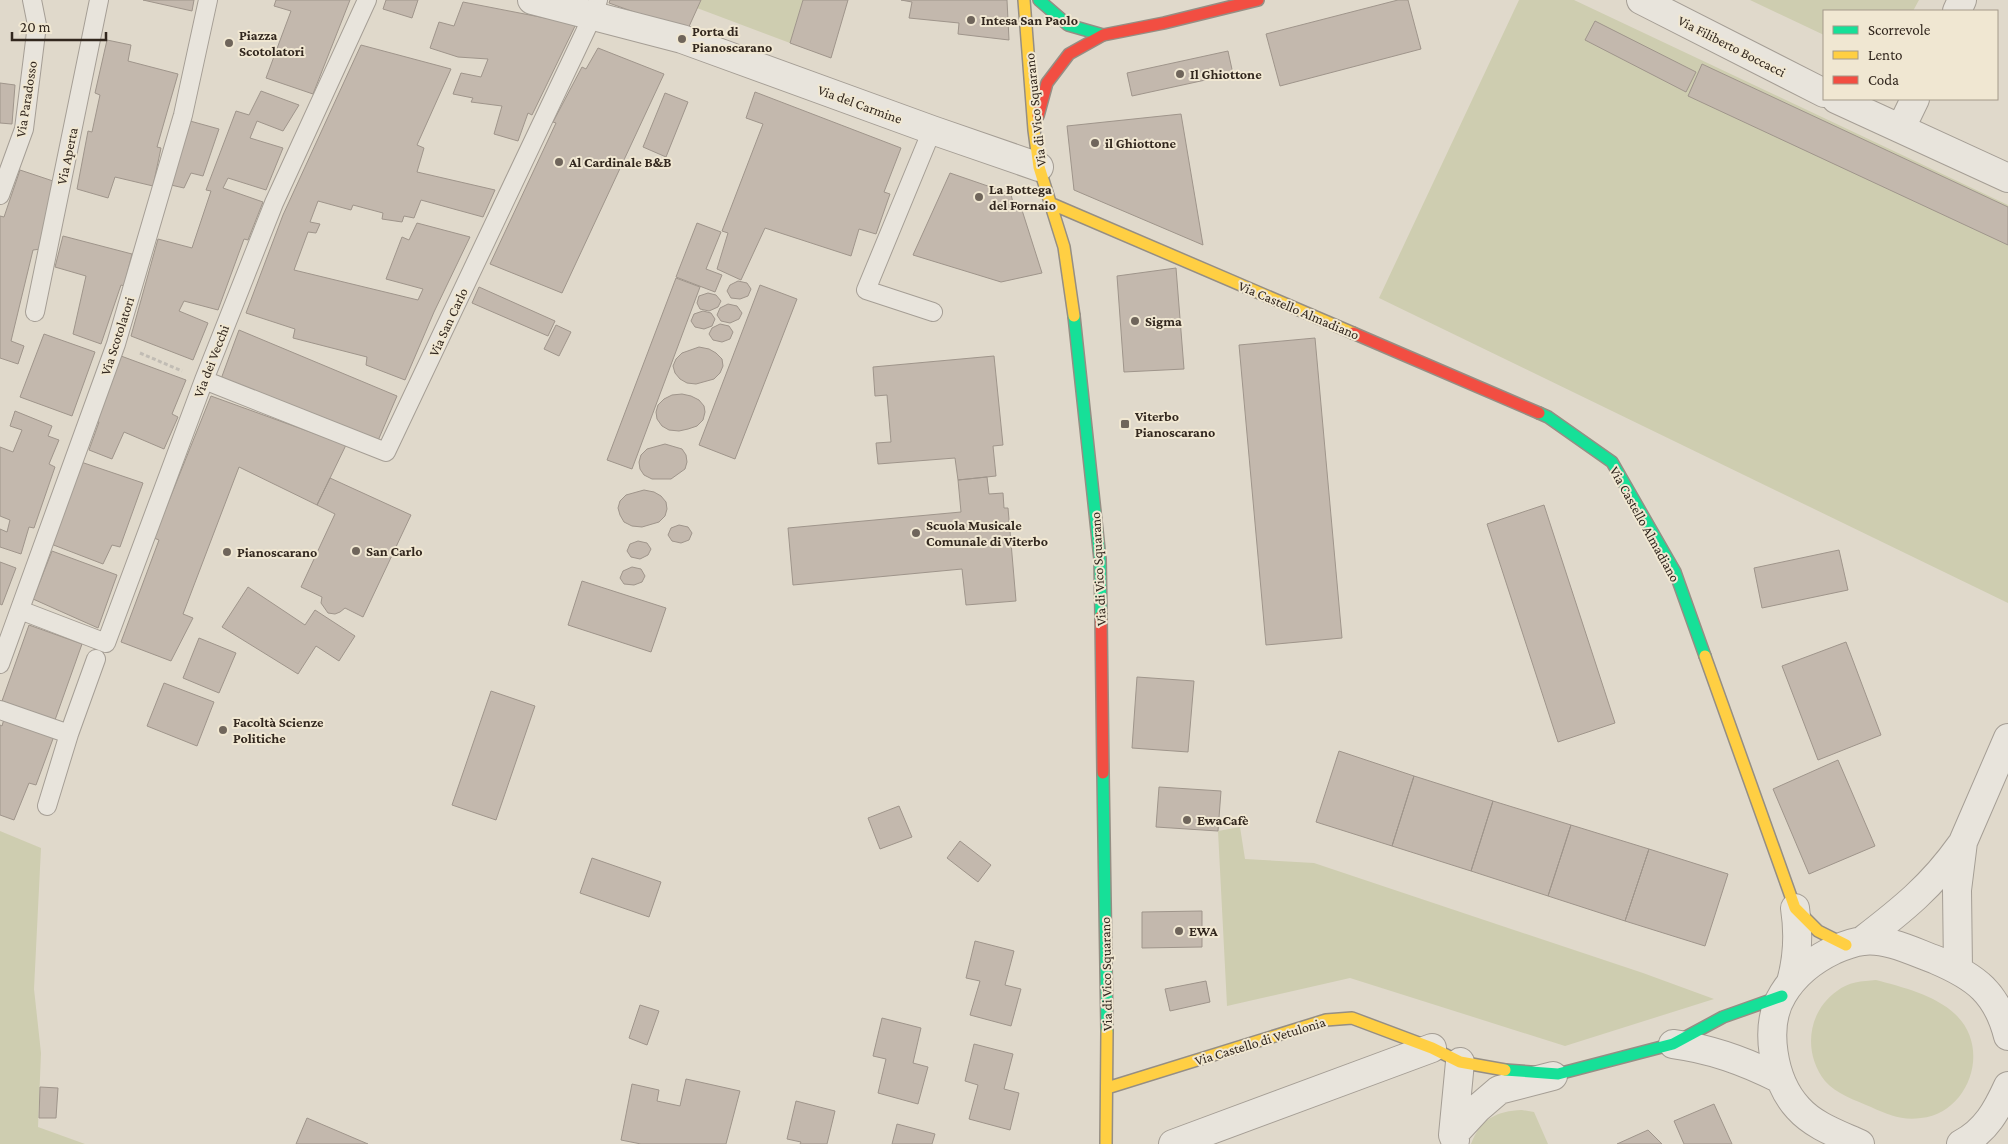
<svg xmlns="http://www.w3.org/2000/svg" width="2008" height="1144" viewBox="0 0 2008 1144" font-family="'Crimson Pro',serif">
  <rect width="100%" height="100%" fill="#e0d9cb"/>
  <path fill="#cecdb0" d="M701 0H803L790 43 697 8Z
    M1519 0H1574L2008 205V603L1379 298Z
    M1750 0H1919L1913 11H1824V35Z
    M1240 827 1245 859 1314 863 1643 973 1714 999 1565 1046 1350 978 1227 1006 1218 831Z
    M0 831 41 848 34 989 41 1053 38 1127 85 1144H0Z
    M1876 980C1902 987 1935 995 1955 1014 1992 1048 1969 1113 1921 1118 1903 1121 1888 1115 1871 1107 1855 1100 1836 1094 1825 1081 1803 1053 1807 1012 1837 991 1848 982 1862 981 1876 980Z
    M1522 1110 1534 1112 1548 1144H1471C1480 1119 1497 1111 1522 1110Z"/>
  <path fill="#c3b8ad" stroke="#9f958b" d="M143 0H194L192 11Z
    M276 0H350L313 94 266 78 291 11 274 6Z
    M386 0H418L412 18 383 9Z
    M610 0H701L687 31 609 3Z
    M803 0H848L831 58 790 43Z
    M901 0H1007L1009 40 958 34 959 23 909 18 912 2Z
    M1398 0H1408L1421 49 1280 86 1266 34Z
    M463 2 576 24 532 115 528 113 518 141 494 134 502 106 471 102 473 98 453 94 461 73 481 77 488 59 458 57 430 48 439 22 454 26Z
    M1595 21 1696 72 1686 92 1585 40Z
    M107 40 131 45 128 61 178 74 157 147 161 148 153 186 115 177 108 198 77 189 88 131 92 132 100 95 95 93Z
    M361 45 451 69 417 145 424 148 417 172 495 190 483 217 421 200 414 218 404 216 402 222 382 219 383 213 353 205 351 210 318 201 310 222 320 224 316 233 308 232 294 270 418 300 423 289 386 279 402 237 409 240 417 223 470 237 434 312 405 380 366 365 367 357 293 338 295 329 246 313 283 215Z
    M598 48 664 74 562 293 490 264 556 123 553 122 582 67 586 69Z
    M1228 51 1233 74 1132 96 1127 73Z
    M1702 64 2008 207V245L1688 96Z
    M0 83 15 85 12 124 0 123Z
    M261 91 299 105 283 131 257 121 250 138 283 148 266 190 228 178 223 188 263 202 248 240 244 239 218 310 184 301 179 311 208 323 193 360 131 336 158 239 192 248 211 191 206 190 236 111 249 115Z
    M755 92 901 148 884 192 890 194 876 234 859 229 851 256 765 228 741 280 717 269 728 233 722 231 763 124 746 118Z
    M665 93 688 102 666 157 643 147Z
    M1181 114 1203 245 1074 190 1067 126Z
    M190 121 219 129 203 176 191 173 184 188 171 185Z
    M20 170 53 181 41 249 33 250 11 341 24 346 18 364 0 358V216L4 217Z
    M950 173 1011 194 1014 208 1021 207 1042 273 1001 282 913 255Z
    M697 223 721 232 706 269 722 275 715 292 676 277Z
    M63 236 132 254 124 286 121 285 101 344 73 334 86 276 55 267Z
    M1176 268 1184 369 1124 372 1117 276Z
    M676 278 700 287 632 469 607 460Z
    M738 281 747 283 751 289 748 296 740 299 731 298 727 291 730 285Z
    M760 285 797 299 735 459 699 445Z
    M479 287 555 321 548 336 472 303Z
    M708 293 716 295 721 301 718 307 709 311 700 309 697 303 699 296Z
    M728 304 737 306 742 313 739 319 730 323 721 321 717 315 720 308Z
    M703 311 711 313 715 319 712 326 704 329 695 327 691 321 694 314Z
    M720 324 729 326 733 332 730 339 722 342 713 340 709 334 712 328Z
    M556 325 571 332 559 356 544 349Z
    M239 330 397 396 377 443 221 379Z
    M44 334 95 352 72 416 20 397Z
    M1315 338 1342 638 1266 645 1239 345Z
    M699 347 709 349 716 353 722 359 723 366 720 373 714 379 696 384 687 383 680 379 675 373 673 366 676 359 682 353Z
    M121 356 186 380 172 414 178 417 164 449 124 432 112 459 89 450 99 422 95 421Z
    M994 356 1003 445 993 446 996 476 958 480 955 458 878 464 876 443 891 442 887 395 875 396 873 367Z
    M682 394 691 396 699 400 704 406 705 412 703 420 697 426 688 429 679 431 669 430 662 426 657 419 656 412 658 405 664 399 672 395Z
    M211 396 346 445 317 505 239 467 183 614 193 618 171 661 121 642 159 540 154 538Z
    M15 411 52 426 48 436 59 440 49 464 55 467 34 528 29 527 21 554 0 547V529L7 532 10 520 0 516V447L13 452 22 430 10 426Z
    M665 444 682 449 686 455 687 462 685 469 671 479H652L644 475 640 469 639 462 641 455 647 449Z
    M78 461 143 483 120 547 112 545 103 564 51 544Z
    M987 477 989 494 1003 493 1004 508H1008L1016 601 966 605 962 569 793 585 788 528 961 512 958 480Z
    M330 478 411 515 363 617 345 608 340 612 335 614 328 613 321 603 322 597 301 587 335 514 317 505Z
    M644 490 654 492 661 496 666 502 667 509 665 516 659 522 642 527 632 526 624 522 620 515 618 508 620 501 626 495Z
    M1544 505 1615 723 1558 742 1487 524Z
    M679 525 688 527 692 533 689 540 681 543 672 541 668 535 671 528Z
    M638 541 647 543 651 549 648 555 640 559 631 557 627 551 630 544Z
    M1839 550 1848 590 1762 608 1754 568Z
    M52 551 117 575 98 628 33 599Z
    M0 562 16 568 2 605 0 604Z
    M632 567 641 569 645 576 642 582 634 585 624 584 620 578 623 571Z
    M582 581 666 608 651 652 568 625Z
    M248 587 305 625 315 610 355 636 339 661 316 646 298 674 222 627Z
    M29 625 82 644 55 720 2 701Z
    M199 638 236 653 219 693 183 678Z
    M1846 642 1881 735 1818 760 1782 666Z
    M1137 677 1194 681 1188 752 1132 748Z
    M164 683 214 702 197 746 147 726Z
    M491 691 535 706 496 820 452 805Z
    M4 719 54 736 36 785 29 783 14 820 0 815V725L2 726Z
    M1339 751 1414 776 1392 846 1316 822Z
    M1838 760 1875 846 1809 874 1773 789Z
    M1414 776 1493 801 1471 871 1392 846Z
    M1159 787 1221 791 1218 831 1156 827Z
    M1493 801 1571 825 1548 896 1471 871Z
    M899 806 912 837 880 849 868 818Z
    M1571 825 1649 849 1625 921 1548 896Z
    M960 841 991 865 978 882 947 858Z
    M1649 849 1728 874 1705 946 1625 921Z
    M592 858 661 882 649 917 580 893Z
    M1202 911V947L1142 948V912Z
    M975 941 1014 951 1005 985 1021 989 1011 1026 970 1015 980 981 966 978Z
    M1206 981 1210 1002 1170 1011 1165 989Z
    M640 1005 659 1011 647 1045 629 1038Z
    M882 1018 921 1028 913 1063 928 1067 918 1104 878 1093 886 1059 873 1056Z
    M974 1044 1013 1054 1004 1089 1019 1093 1010 1130 969 1119 978 1085 965 1081Z
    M686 1079 740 1091 726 1144H641L621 1140 632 1084 659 1090 657 1101 680 1106Z
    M40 1087 58 1088 56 1118H39Z
    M796 1101 835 1111 827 1144H800L801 1142 787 1139Z
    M1714 1104 1732 1144H1684L1674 1121Z
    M307 1118 368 1144H296Z
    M897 1124 935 1134 932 1144H892Z
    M1648 1130 1662 1144H1617Z"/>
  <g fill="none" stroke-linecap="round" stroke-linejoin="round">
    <defs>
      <path id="lane" d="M932 130 866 290 933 312
        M0 195 24 129 37 25 32 0
        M35 312 99 0
        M204 380 386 452 593 15 598 0
        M20 610 106 643 204 380 274 203 367 0
        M0 664 116 344 183 115 208 0
        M0 710 69 734
        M47 806 69 734 96 659"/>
      <path id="street" d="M532 0 682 39 932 130 1039 167
        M1641 0 1824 93
        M1957 11 1962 0
        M1836 99 2008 178
        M1901 128 1915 99
        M1863 940C1902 910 1932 886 1961 845
        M1958 969 1957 890 1963 842 2008 738
        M1791 982C1798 957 1799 934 1795 908
        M1673 1044C1712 1049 1745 1061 1780 1079
        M1453 1135 1478 1108 1499 1090 1553 1076
        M1455 1140 1453 1135 1460 1062
        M1173 1144 1432 1048
        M1860 1144C1838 1134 1814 1126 1798 1108 1773 1081 1763 1026 1783 994 1795 974 1813 960 1834 950 1843 946 1853 942 1863 941 1887 938 1914 952 1936 960 1976 977 1997 993 2008 1036
        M1961 1144C1986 1131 1997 1110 2008 1086"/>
      <path id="fast" d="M1039 0 1068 25 1103 35
        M1074 316 1100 559 1101 616
        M1539 413 1548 417 1612 462 1675 572 1705 656
        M1103 773 1107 1031
        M1505 1070 1558 1074 1673 1044 1723 1017 1782 996"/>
      <path id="slow" d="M1024 0 1034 130 1039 167 1064 247 1074 316
        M1052 204 1353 333
        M1705 656 1795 908 1818 931 1846 945
        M1107 1088 1326 1020 1352 1018 1432 1048 1460 1062 1505 1070
        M1106 1144 1107 1031"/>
      <path id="jam" d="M1038 116 1047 83 1069 54 1103 35 1164 23 1258 0
        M1353 333 1539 413
        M1101 616 1103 773"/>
    </defs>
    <use href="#lane" stroke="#a59e95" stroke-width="20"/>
    <use href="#street" stroke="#a59e95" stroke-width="30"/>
    <use href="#fast" stroke="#958e84" stroke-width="14"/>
    <use href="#slow" stroke="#958e84" stroke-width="14"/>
    <use href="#jam" stroke="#958e84" stroke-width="14"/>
    <path stroke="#c1bcb4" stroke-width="3" stroke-dasharray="4 2.5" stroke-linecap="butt" d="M140 353 182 371"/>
    <use href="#lane" stroke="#e8e4dc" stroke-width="18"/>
    <use href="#street" stroke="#e8e4dc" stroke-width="28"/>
    <use href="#fast" stroke="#16e098" stroke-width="11"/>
    <use href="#slow" stroke="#ffcf43" stroke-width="11"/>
    <use href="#jam" stroke="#f24e42" stroke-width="11"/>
  </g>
  <g fill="#6f655b" stroke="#f0e7d2" stroke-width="2">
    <circle cx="971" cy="20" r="5"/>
    <circle cx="682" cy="39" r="5"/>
    <circle cx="229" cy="43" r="5"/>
    <circle cx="1180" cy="74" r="5"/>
    <circle cx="1095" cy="143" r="5"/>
    <circle cx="559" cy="162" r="5"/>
    <circle cx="979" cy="197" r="5"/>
    <circle cx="1135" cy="321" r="5"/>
    <rect x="1120" y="419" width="10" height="10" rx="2.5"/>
    <circle cx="916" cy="533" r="5"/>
    <circle cx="356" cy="551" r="5"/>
    <circle cx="227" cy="552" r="5"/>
    <circle cx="223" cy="730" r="5"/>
    <circle cx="1187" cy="820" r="5"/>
    <circle cx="1179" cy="931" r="5"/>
  </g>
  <g text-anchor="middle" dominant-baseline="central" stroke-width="4" stroke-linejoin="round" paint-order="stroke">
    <g font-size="14" font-weight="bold" fill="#32271e" stroke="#f0e7d2" text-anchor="start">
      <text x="981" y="20">Intesa San Paolo</text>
      <text x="692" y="31">Porta di<tspan x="692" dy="16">Pianoscarano</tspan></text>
      <text x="239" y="35">Piazza<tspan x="239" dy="16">Scotolatori</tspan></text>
      <text x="1190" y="74">Il Ghiottone</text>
      <text x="1105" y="143">il Ghiottone</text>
      <text x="569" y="162">Al Cardinale B&amp;B</text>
      <text x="989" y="189">La Bottega<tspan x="989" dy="16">del Fornaio</tspan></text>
      <text x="1145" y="321">Sigma</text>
      <text x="1135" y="416">Viterbo<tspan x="1135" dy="16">Pianoscarano</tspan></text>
      <text x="926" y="525">Scuola Musicale<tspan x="926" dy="16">Comunale di Viterbo</tspan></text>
      <text x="366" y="551">San Carlo</text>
      <text x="237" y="552">Pianoscarano</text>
      <text x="233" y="722">Facoltà Scienze<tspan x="233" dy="16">Politiche</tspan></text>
      <text x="1197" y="820">EwaCafè</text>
      <text x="1189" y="931">EWA</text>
    </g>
    <g font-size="14" fill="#32271e" stroke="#f0e7d2">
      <text transform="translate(1732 46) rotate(27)">Via Filiberto Boccacci</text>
      <text transform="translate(26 99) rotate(-81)">Via Paradosso</text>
      <text transform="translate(860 104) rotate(20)">Via del Carmine</text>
      <text transform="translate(1035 110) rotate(-96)">Via di Vico Squarano</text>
      <text transform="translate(67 156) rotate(-78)">Via Aperta</text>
      <text transform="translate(1299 310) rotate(23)">Via Castello Almadiano</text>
      <text transform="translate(448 322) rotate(-65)">Via San Carlo</text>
      <text transform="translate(117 336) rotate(-72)">Via Scotolatori</text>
      <text transform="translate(211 361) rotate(-69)">Via dei Vecchi</text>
      <text transform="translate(1645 524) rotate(61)">Via Castello Almadiano</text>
      <text transform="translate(1098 569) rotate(-93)">Via di Vico Squarano</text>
      <text transform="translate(1106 974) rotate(-91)">Via di Vico Squarano</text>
      <text transform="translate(1260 1041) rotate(-17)">Via Castello di Vetulonia</text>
    </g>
  </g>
  <rect x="1823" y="10" width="175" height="90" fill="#f0e7d2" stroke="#a49a8a"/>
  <rect x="1833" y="26" width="25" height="8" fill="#16e098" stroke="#a49a8a"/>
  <text x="1868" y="35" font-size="15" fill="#32271e">Scorrevole</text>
  <rect x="1833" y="51" width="25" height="8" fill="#ffcf43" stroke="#a49a8a"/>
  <text x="1868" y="60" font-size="15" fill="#32271e">Lento</text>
  <rect x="1833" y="76" width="25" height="8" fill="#f24e42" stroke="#a49a8a"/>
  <text x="1868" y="85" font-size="15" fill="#32271e">Coda</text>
  <path d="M12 32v8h94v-8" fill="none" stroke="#32271e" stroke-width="2.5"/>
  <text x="20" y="32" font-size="15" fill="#32271e" stroke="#f0e7d2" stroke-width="4" paint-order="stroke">20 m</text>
</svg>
